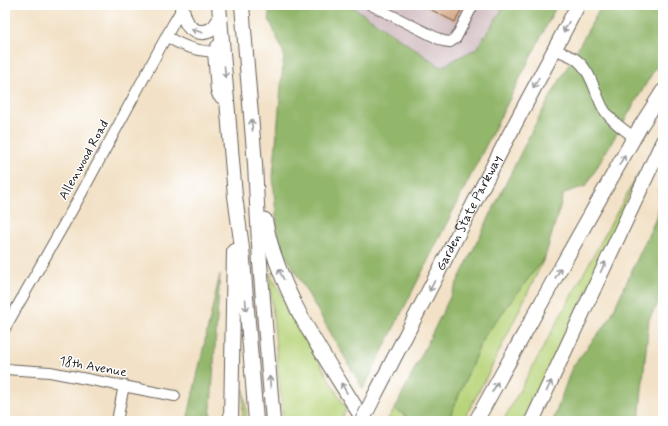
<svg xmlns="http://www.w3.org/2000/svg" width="668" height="426" viewBox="0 0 668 426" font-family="Mynerve,sans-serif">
  <rect width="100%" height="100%" fill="#fff"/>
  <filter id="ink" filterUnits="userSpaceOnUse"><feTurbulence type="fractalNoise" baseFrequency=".025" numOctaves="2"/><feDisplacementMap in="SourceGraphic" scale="8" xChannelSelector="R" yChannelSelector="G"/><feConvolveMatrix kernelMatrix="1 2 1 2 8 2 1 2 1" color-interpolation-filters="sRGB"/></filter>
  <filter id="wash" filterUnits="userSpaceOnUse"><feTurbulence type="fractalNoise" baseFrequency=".012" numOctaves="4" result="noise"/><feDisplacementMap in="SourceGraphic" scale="16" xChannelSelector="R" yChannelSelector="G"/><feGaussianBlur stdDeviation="0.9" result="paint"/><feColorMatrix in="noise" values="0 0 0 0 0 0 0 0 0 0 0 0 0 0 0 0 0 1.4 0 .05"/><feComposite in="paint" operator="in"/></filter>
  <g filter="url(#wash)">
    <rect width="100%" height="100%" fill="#f2e1c6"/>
    <path fill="#d2bec2" d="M350 5H505L477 48 441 67Z"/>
    <path fill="#b8d47a" stroke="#6a784b" d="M639 172 530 421H503Z
      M545 257 488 374 463 421H448L483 338Z
      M269 272 346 409 341 421H283Z
      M244 389 247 421H242Z
      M395 409 414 421H386Z"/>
    <path fill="#92b66a" stroke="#576943" d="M269 5H350L441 67 477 48 505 5H557L363 389 278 242 273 177 284 54 269 19Z
      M602 5H663V55L586 186 564 193 545 257 483 338 448 421H414L395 409 532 130Z
      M663 182V295L649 319 639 421H553L572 367 609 320 658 214 659 190Z
      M220 274 210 421H187Z"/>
    <g id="blocks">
      <path fill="#d7aa8b" d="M422 5H464L455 22Z"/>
    </g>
  </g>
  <g filter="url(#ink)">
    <use href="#blocks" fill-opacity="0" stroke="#676158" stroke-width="1"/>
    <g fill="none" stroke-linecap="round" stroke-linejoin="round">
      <defs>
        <path id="minor" d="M371 5 443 41 450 42 456 38 473 5
          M166 36C181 46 195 51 213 52
          M222 42 216 46 213 52 216 91 218 96 227 103
          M554 49C561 52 568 55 574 58 591 69 594 91 603 108 610 120 623 129 634 137
          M5 328 80 196 173 24 183 7
          M5 369 50 372 175 396
          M117 421 124 385"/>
        <g id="highway">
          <path d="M219 5 235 196 242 248 256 421"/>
          <path d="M242 5 255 164 260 263 273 421"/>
          <path d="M182 9C183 13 184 18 186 21 190 32 203 35 212 29 215 27 218 22 220 19"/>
          <path d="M265 220C279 294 326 358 364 421"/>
          <path id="s1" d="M375 395 506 141 578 5"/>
          <path d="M231 421 234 251"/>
          <path d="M476 421 560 269 640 127 663 91"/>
          <path d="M532 421 663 141"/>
        </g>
      </defs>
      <use href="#minor" stroke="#676158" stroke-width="12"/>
      <use href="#highway" stroke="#676158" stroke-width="16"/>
      <use href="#minor" stroke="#fff" stroke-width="10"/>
      <use href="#highway" stroke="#fff" stroke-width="14"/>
      <defs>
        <path id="highway-bridge" d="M362 421 375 395"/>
      </defs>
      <use href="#highway-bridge" stroke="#676158" stroke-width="16" stroke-linecap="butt"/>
      <use href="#highway-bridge" stroke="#fff" stroke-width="14"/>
    </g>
    <defs><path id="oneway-shaft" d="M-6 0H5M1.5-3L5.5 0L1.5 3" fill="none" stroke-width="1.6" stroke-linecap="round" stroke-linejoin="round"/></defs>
    <g stroke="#999">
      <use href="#oneway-shaft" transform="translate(566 27) rotate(119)"/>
      <use href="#oneway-shaft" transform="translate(197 31) rotate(-162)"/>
      <use href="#oneway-shaft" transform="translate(225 72) rotate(85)"/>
      <use href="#oneway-shaft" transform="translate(536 83) rotate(118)"/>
      <use href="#oneway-shaft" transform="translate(252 125) rotate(-95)"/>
      <use href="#oneway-shaft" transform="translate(622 160) rotate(-61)"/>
      <use href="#oneway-shaft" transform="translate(603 267) rotate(-65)"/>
      <use href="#oneway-shaft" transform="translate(558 273) rotate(-61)"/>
      <use href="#oneway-shaft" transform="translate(281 274) rotate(-116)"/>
      <use href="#oneway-shaft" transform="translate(432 286) rotate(117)"/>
      <use href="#oneway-shaft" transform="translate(246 305) rotate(85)"/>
      <use href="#oneway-shaft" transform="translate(270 382) rotate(-95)"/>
      <use href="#oneway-shaft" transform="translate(549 386) rotate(-65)"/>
      <use href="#oneway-shaft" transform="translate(495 387) rotate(-61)"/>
      <use href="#oneway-shaft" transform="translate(344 388) rotate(-121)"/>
    </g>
  </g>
  <g text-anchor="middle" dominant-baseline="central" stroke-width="3" stroke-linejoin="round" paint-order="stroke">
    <g font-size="13" fill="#1c1c1c" stroke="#fff">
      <text transform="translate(84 160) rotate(-61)">Allenwood Road</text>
      <text stroke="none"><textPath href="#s1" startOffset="205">Garden State Parkway</textPath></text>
      <text transform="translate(93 367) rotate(10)">18th Avenue</text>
    </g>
  </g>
  <rect width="668" height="426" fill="none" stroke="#fff" stroke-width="20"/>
</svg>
